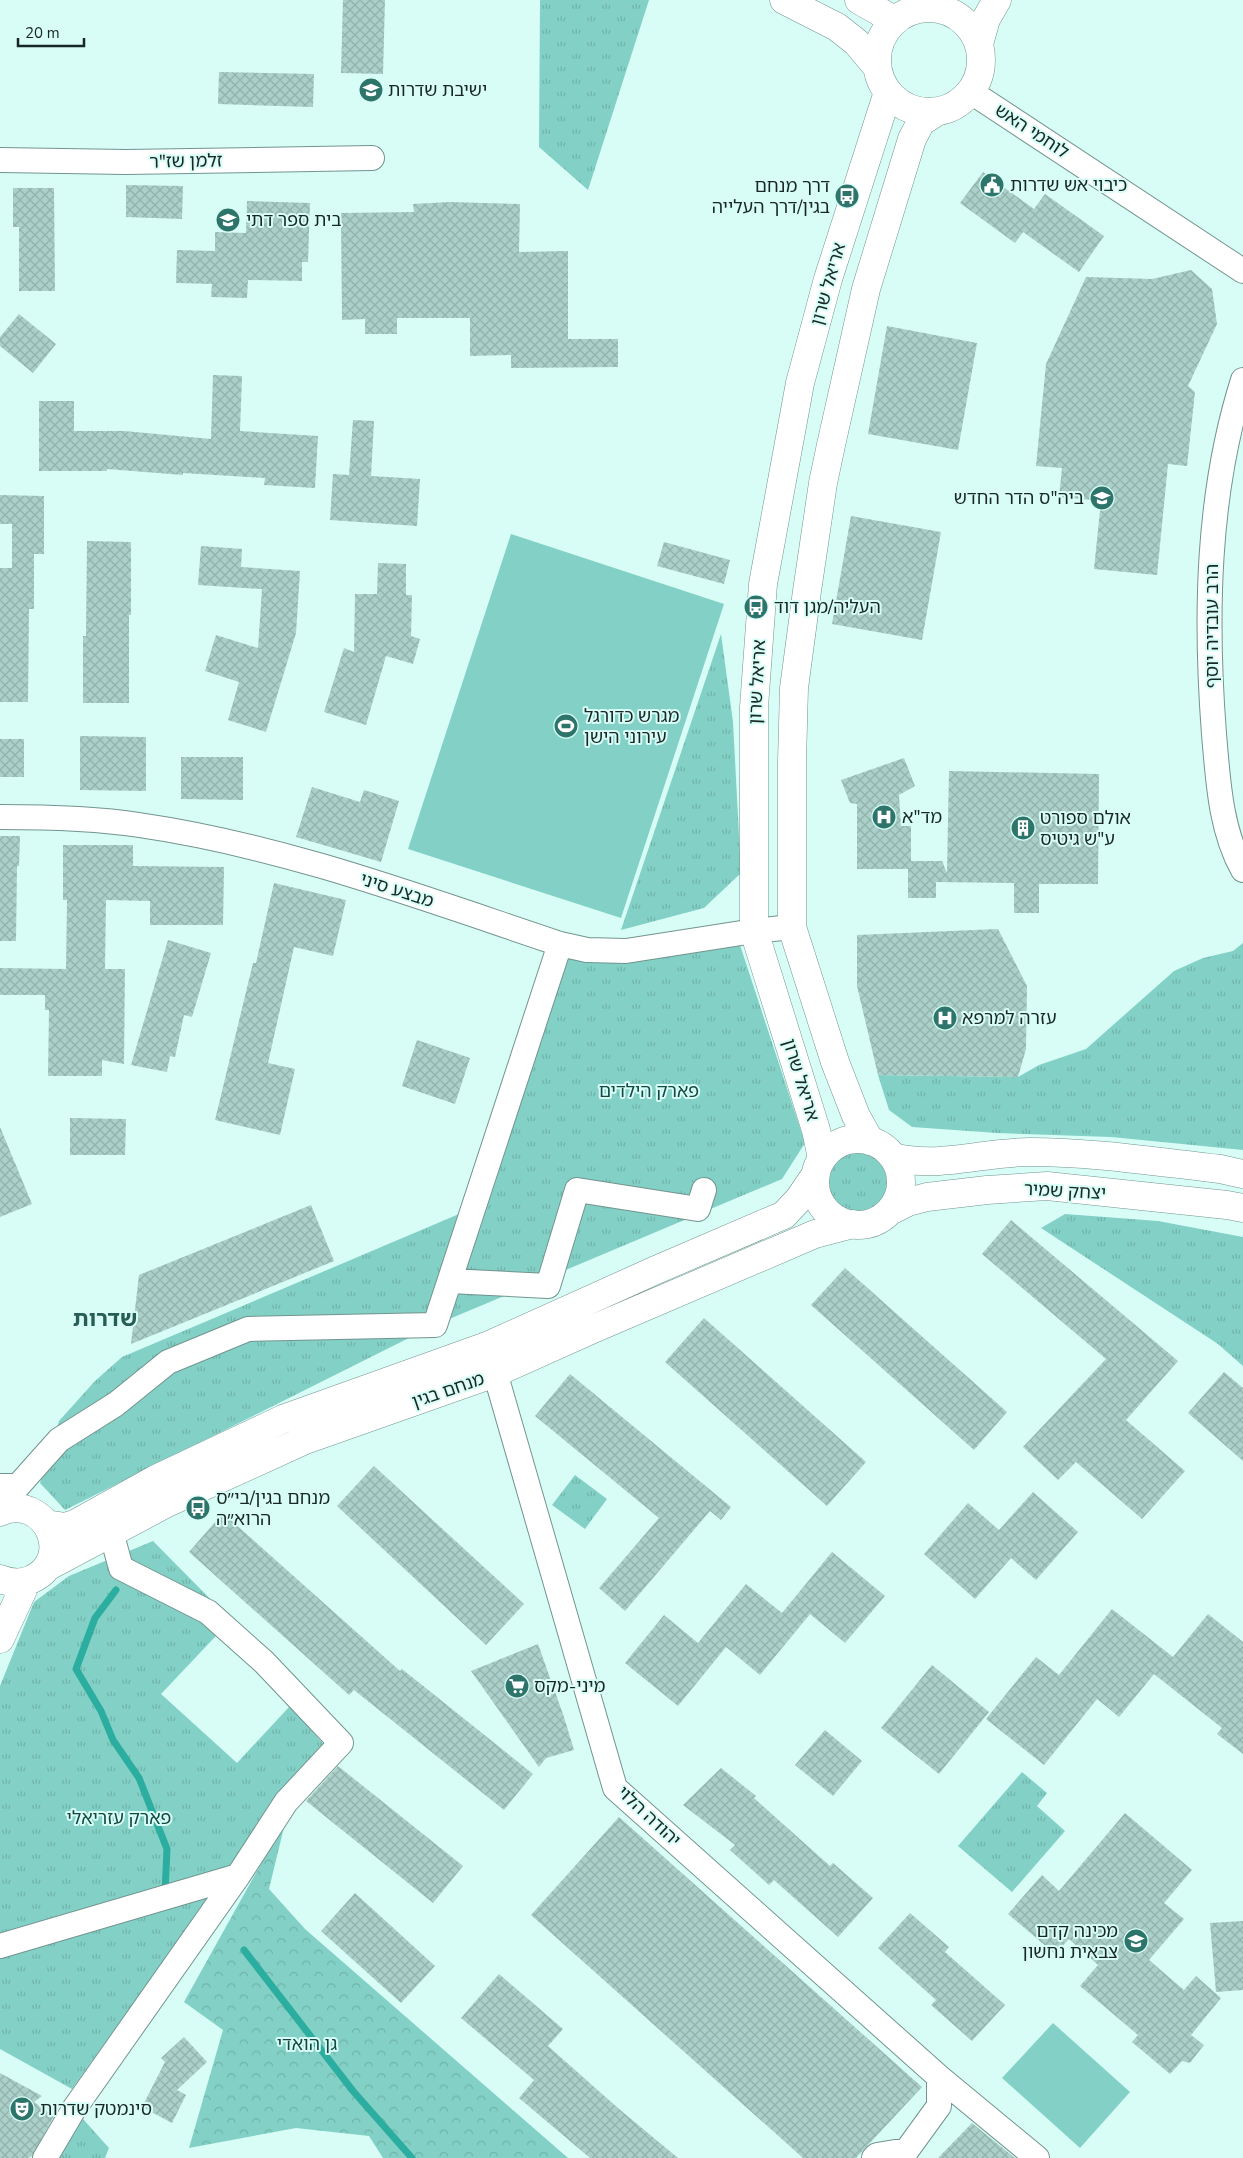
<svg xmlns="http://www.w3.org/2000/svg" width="1243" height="2158" viewBox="0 0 1243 2158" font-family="'Nunito Sans','Noto Sans Hebrew',sans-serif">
  <defs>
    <pattern id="grass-tufts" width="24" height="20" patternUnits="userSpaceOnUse" patternTransform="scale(1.25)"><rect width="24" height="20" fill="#83d1c6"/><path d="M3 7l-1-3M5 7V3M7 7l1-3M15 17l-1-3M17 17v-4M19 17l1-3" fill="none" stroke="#70b3aa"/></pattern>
    <pattern id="forest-crowns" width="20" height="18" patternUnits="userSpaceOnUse" patternTransform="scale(1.25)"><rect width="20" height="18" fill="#83d1c6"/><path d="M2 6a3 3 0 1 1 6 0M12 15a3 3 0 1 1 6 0" fill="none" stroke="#70b3aa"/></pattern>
    <pattern id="building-cross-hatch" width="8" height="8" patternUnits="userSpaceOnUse" patternTransform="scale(1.25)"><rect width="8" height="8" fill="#abcfc9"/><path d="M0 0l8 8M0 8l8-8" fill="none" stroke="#92b2ac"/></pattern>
  </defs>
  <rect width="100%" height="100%" fill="#d8fdf7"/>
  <path fill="url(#grass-tufts)" d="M540 0H649L588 190 539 147Z
    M721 634 733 722 741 873 704 908 621 930Z
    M1243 943V1150L1111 1137 997 1133 912 1127 889 1110 878 1075 1018 1077 1039 1065 1086 1049 1174 971 1203 958 1233 951Z
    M740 945 805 1143 782 1179 435 1325 65 1510 40 1483 59 1421 95 1381 122 1357 459 1214 514 1080 549 951Z
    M823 1179a34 34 0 1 1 68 0a34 34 0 1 1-68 0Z
    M1065 1214 1158 1221 1243 1237V1366L1218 1344 1041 1228Z
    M575 1475 607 1499 585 1529 552 1505Z
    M153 1541 231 1620 161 1694 237 1763 290 1706 326 1747 263 1821 72 2089 0 2049V1686L34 1602 69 1576Z
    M1022 1772 1047 1793 1037 1806 1065 1831 1012 1892 958 1846Z
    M83 2119 109 2148 105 2158H59Z"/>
  <path fill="url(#forest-crowns)" d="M286 1819 269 1889 305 1929 568 2158H383L369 2136 296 2128 189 2148 223 2030 184 2002Z"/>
  <path fill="#83d1c6" d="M511 534 724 604 621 918 408 849Z
    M1053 2023 1130 2092 1080 2148 1002 2078Z"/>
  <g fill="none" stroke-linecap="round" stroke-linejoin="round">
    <path stroke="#2bad9f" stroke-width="7" d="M116 1590 95 1618 76 1669 101 1711 113 1740 139 1778 167 1849 165 1892
      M244 1950 353 2091 412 2158"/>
  </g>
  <path fill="url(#building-cross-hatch)" d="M343 0H385L383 74 341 73Z
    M219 72 314 74 313 107 218 104Z
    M983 172 1034 209 1045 194 1104 236 1079 272 1023 232 1015 243 960 203Z
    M126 185 183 186 182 219 126 217Z
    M13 188H54L55 291H19V227H13Z
    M247 201 310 203 308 262H302V281L248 280 247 298 211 297 212 284 176 283 177 250 215 251V232L246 233Z
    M450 202 520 204 519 252 568 251V339H618V367L511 368V355L470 356V318H397V334H365V319L342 320 341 213 414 212 413 204Z
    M1191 270 1212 289 1217 324 1188 386 1195 392 1187 466 1168 464 1157 575 1094 569 1101 501 1059 497 1062 468 1036 466 1046 364 1086 277 1152 279Z
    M19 314 56 344 33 373 0 346V337Z
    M887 326 977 343 958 450 868 434Z
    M213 375 242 376 240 431 318 436 315 488 264 485 265 478 183 473V475L107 469V471H39V401H74V431H124L211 439Z
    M353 420 374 421 371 476 420 479 417 526 330 520 333 474 349 475Z
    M0 495 44 496V554H34V609H29L28 702H0V568H12V524H0Z
    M851 516 941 532 922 640 832 624Z
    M87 541 131 542V615H129V703H83V636H86Z
    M664 542 730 560 724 584 657 566Z
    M201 546 242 549 241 567 300 571 296 633 266 732 228 720 239 682 205 671 216 635 258 648 262 589 198 585Z
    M378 563 406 564V595H412L411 636 420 639 413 664 386 656 366 725 324 712 344 648 354 652 355 594H377Z
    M80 736 146 737V791L80 790Z
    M0 739H24V777H0Z
    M181 757H243V800L181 799Z
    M904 758 915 786 899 795 901 826H911V861H942L947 873 949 771 1099 774 1098 884H1039V913H1014V883L936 882V898H908V869H857V804L850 803 841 780Z
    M312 787 360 802 364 790 399 801 381 862 296 837Z
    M0 836H20L19 866H17L16 941H0Z
    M63 845H133V866L224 867 223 925H150V901L106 900 105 969H125L124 1064 102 1060V1076H48L49 1010H45V995H0V968L66 969 67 900H63Z
    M274 883 346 900 333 956 294 947 268 1063 295 1069 280 1135 215 1120 253 963H256Z
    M998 929 1027 986 1026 1049 1018 1077 878 1075 857 986V935Z
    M168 940 211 953 192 1017 184 1015 175 1057 170 1056 167 1072 131 1065Z
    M417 1040 470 1058 455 1104 402 1086Z
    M70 1118 126 1119 125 1155H70Z
    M0 1127 32 1204 0 1217Z
    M311 1205 334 1261 131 1344 139 1275Z
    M1011 1220 1178 1361 1126 1420 1185 1471 1142 1519 1076 1462 1058 1480 1023 1447 1106 1359 982 1254Z
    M845 1268 1007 1412 974 1450 811 1305Z
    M704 1318 866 1462 827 1506 665 1362Z
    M1224 1372 1243 1388V1461L1188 1413Z
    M570 1374 731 1507 721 1520 710 1511 625 1611 599 1588 659 1518 535 1416Z
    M374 1466 524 1604 486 1645 337 1506Z
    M1033 1492 1078 1532 1036 1580 1011 1558 975 1599 924 1554 968 1503 999 1530Z
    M223 1513 400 1671 402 1669 533 1774 504 1810 354 1690 349 1695 189 1552Z
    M832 1552 885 1596 845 1643 810 1614 760 1675 726 1647 678 1706 625 1663 664 1615 698 1643 746 1584 782 1613Z
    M1112 1609 1173 1657 1208 1614 1243 1642V1754L1217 1734 1222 1728 1154 1674 1119 1717 1097 1699 1044 1765 986 1719 1036 1657 1059 1675Z
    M538 1644 564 1717 574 1750 546 1758 539 1767 471 1671Z
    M932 1665 989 1712 939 1774 881 1728Z
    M825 1730 862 1761 833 1796 795 1765Z
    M338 1766 463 1866 433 1903 306 1801Z
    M721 1768 756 1796 754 1798 830 1866 833 1863 873 1898 838 1937 774 1880 769 1885 730 1850 735 1845 683 1805Z
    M1125 1813 1192 1870 1164 1903 1184 1919 1149 1960 1184 1990 1196 1976 1221 1998 1191 2035 1204 2045 1190 2063 1182 2061 1170 2074 1132 2042 1138 2035 1080 1986 1098 1965 1069 1939 1055 1954 1008 1914 1042 1875 1059 1891Z
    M619 1817 922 2087 856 2158H803L531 1915Z
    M355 1893 435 1966 401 2003 321 1931Z
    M910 1913 949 1947 945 1952 1005 2005 972 2041 931 2005 936 2000 878 1948Z
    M1243 1921V1990L1216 1992 1210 1923Z
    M499 1974 563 2029 548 2046 619 2109 678 2158H590L519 2098 534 2080 461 2018Z
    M184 2037 207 2062 177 2090 186 2095 172 2123 142 2107 165 2062 161 2058Z
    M0 2073 42 2096 34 2102 54 2116 32 2156 28 2158H0Z
    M972 2123 1015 2158H938Z"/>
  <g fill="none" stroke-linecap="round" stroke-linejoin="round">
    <defs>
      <path id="minor" d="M971 92 1243 271
        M0 160 126 162 372 158
        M1243 380C1207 494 1205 616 1214 734 1218 779 1220 829 1243 870
        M0 817C46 817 94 818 139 825 284 846 422 898 560 944L587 950 626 951 754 931 792 927
        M450 1281 548 1286 577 1190 698 1209 704 1190
        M490 1355 615 1788 939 2077V2106L907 2150 877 2155 874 2158
        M0 1486H18L59 1440 116 1404 168 1362 248 1329 435 1325 560 944
        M0 1946 238 1876
        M939 2077 1037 2158
        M45 2158 74 2109 238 1876 286 1802 341 1743 264 1662 208 1612 121 1568 111 1532"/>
      <path id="major" d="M784 0 837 27 856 42 877 67
        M859 0 894 20
        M877 60a52 52 0 1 1 104 0a52 52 0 1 1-104 0Z
        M979 44 986 19 997 0
        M815 1182a43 43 0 1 1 86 0a43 43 0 1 1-86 0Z
        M870 1141 856 1116 835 1062 792 927V761L794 688 807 591 823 483 831 445 866 289 912 139 921 122 938 111
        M893 1157C939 1169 983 1152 1030 1152 1093 1152 1157 1162 1220 1169L1243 1174
        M822 1158 816 1130 754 931V707L763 584 800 383 828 279 888 92
        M890 1211 908 1202 927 1197 987 1190 1047 1186 1227 1205 1243 1208
        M0 1512C46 1492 77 1560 30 1580 20 1584 10 1583 0 1579
        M46 1524 65 1527 75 1524 156 1479 283 1419 487 1346 656 1270 784 1215 799 1199 816 1174
        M49 1566 167 1503 305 1440 495 1373 593 1329 815 1234 853 1224
        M0 1639 27 1581"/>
    </defs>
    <use href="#minor" stroke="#72948f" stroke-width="26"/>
    <use href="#major" stroke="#72948f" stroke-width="29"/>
    <use href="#minor" stroke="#fff" stroke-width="24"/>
    <use href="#major" stroke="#fff" stroke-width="28"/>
  </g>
  <defs>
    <symbol id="school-disc" viewBox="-11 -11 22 22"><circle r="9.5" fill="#2d746b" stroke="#d8fdf7"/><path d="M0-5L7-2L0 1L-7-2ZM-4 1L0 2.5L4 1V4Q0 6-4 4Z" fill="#fff"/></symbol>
    <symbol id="civic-disc" viewBox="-11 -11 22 22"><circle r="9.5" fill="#2d746b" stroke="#d8fdf7"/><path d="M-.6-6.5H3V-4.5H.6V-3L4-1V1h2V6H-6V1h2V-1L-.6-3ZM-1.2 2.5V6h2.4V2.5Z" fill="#fff"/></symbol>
    <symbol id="bus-disc" viewBox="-11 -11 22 22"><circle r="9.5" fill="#2d746b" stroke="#d8fdf7"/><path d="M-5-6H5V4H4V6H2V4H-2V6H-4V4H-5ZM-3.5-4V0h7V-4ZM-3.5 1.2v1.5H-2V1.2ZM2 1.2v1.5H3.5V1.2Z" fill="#fff"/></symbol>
    <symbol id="stadium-disc" viewBox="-11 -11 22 22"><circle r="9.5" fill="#2d746b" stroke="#d8fdf7"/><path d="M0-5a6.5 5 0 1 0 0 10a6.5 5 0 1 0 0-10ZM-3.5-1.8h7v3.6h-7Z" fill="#fff"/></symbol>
    <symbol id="hospital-disc" viewBox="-11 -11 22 22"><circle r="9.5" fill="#2d746b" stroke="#d8fdf7"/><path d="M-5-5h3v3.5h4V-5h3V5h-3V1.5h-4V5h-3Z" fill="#fff"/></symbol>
    <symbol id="building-disc" viewBox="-11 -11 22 22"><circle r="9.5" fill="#2d746b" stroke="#d8fdf7"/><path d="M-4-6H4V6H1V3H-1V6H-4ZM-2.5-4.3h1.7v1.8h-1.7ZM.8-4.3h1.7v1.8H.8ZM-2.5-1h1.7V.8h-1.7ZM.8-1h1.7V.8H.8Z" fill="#fff"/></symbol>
    <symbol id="supermarket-disc" viewBox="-11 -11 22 22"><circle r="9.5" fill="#2d746b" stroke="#d8fdf7"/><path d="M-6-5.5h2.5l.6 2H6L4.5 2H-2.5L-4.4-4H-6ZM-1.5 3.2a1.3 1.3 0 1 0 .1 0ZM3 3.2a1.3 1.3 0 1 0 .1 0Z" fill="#fff"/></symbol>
    <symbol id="university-disc" viewBox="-11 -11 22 22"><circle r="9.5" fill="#2d746b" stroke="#d8fdf7"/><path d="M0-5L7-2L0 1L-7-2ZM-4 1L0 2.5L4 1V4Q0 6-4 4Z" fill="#fff"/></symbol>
    <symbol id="theatre-disc" viewBox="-11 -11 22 22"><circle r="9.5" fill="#2d746b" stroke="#d8fdf7"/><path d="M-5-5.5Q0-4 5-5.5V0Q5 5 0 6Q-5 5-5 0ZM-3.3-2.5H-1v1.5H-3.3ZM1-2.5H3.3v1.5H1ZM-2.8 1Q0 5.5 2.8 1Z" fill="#fff"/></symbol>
  </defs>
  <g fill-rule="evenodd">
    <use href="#school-disc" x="357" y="76" width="28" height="28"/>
    <use href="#civic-disc" x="978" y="171" width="28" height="28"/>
    <use href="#bus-disc" x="833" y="182" width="28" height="28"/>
    <use href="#school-disc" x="214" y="206" width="28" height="28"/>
    <use href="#school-disc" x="1088" y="484" width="28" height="28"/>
    <use href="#bus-disc" x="742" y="593" width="28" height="28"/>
    <use href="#stadium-disc" x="552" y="712" width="28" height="28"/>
    <use href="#hospital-disc" x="870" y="803" width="28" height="28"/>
    <use href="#building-disc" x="1009" y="814" width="28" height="28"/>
    <use href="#hospital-disc" x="931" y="1004" width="28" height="28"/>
    <use href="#bus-disc" x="184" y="1494" width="28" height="28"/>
    <use href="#supermarket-disc" x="503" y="1672" width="28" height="28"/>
    <use href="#university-disc" x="1122" y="1927" width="28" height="28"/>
    <use href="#theatre-disc" x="8" y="2095" width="28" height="28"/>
  </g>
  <g text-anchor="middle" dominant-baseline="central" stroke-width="4" stroke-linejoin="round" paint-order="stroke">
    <g font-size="18" fill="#182724" stroke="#d8fdf7" text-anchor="start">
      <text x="388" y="90">ישיבת שדרות</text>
      <text x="1010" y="185">כיבוי אש שדרות</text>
      <text x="830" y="186" text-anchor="end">דרך מנחם<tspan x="830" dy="21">בגין/דרך העלייה</tspan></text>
      <text x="246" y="220">בית ספר דתי</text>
      <text x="1084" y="498" text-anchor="end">ביה"ס הדר החדש</text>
      <text x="774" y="607">העליה/מגן דוד</text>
      <text x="584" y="716">מגרש כדורגל<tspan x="584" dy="21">עירוני הישן</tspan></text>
      <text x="902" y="817">מד"א</text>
      <text x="1040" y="818">אולם ספורט<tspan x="1040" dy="21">ע"ש גיטיס</tspan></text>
      <text x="962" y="1018">עזרה למרפא</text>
      <text x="216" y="1498">מנחם בגין/בי״ס<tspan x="216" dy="21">הרוא״ה</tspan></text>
      <text x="534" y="1686">מיני-מקס</text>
      <text x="1118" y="1931" text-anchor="end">מכינה קדם<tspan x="1118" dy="21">צבאית נחשון</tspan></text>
      <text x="40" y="2109">סינמטק שדרות</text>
    </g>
    <g font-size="18" fill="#182724" stroke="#d8fdf7">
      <text transform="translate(1032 131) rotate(33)">לוחמי האש</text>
      <text transform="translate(186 161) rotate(-1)">זלמן שז"ר</text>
      <text transform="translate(828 284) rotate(-74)">אריאל שרון</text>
      <text transform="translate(1212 626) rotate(-90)">הרב עובדיה יוסף</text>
      <text transform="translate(757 682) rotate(-87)">אריאל שרון</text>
      <text transform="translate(397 890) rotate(18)">מבצע סיני</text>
      <text transform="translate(801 1080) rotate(73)">אריאל שרון</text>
      <text transform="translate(1065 1191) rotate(3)">יצחק שמיר</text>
      <text transform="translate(448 1390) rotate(-19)">מנחם בגין</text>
      <text transform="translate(649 1816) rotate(43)">יהודה הלוי</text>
    </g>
    <g font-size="18" fill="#134842" stroke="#d8fdf7">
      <text x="649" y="1091">פארק הילדים</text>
      <text x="119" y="1818">פארק עזריאלי</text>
      <text x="307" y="2044">גן הואדי</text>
    </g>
    <g font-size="22" font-weight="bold" fill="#265e57" stroke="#d8fdf7">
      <text x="105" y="1319">שדרות</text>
    </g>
  </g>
  <path d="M18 38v8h66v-8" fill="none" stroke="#182724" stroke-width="2.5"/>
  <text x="25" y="38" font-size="15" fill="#182724" stroke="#d8fdf7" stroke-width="4" paint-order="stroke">20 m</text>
</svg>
